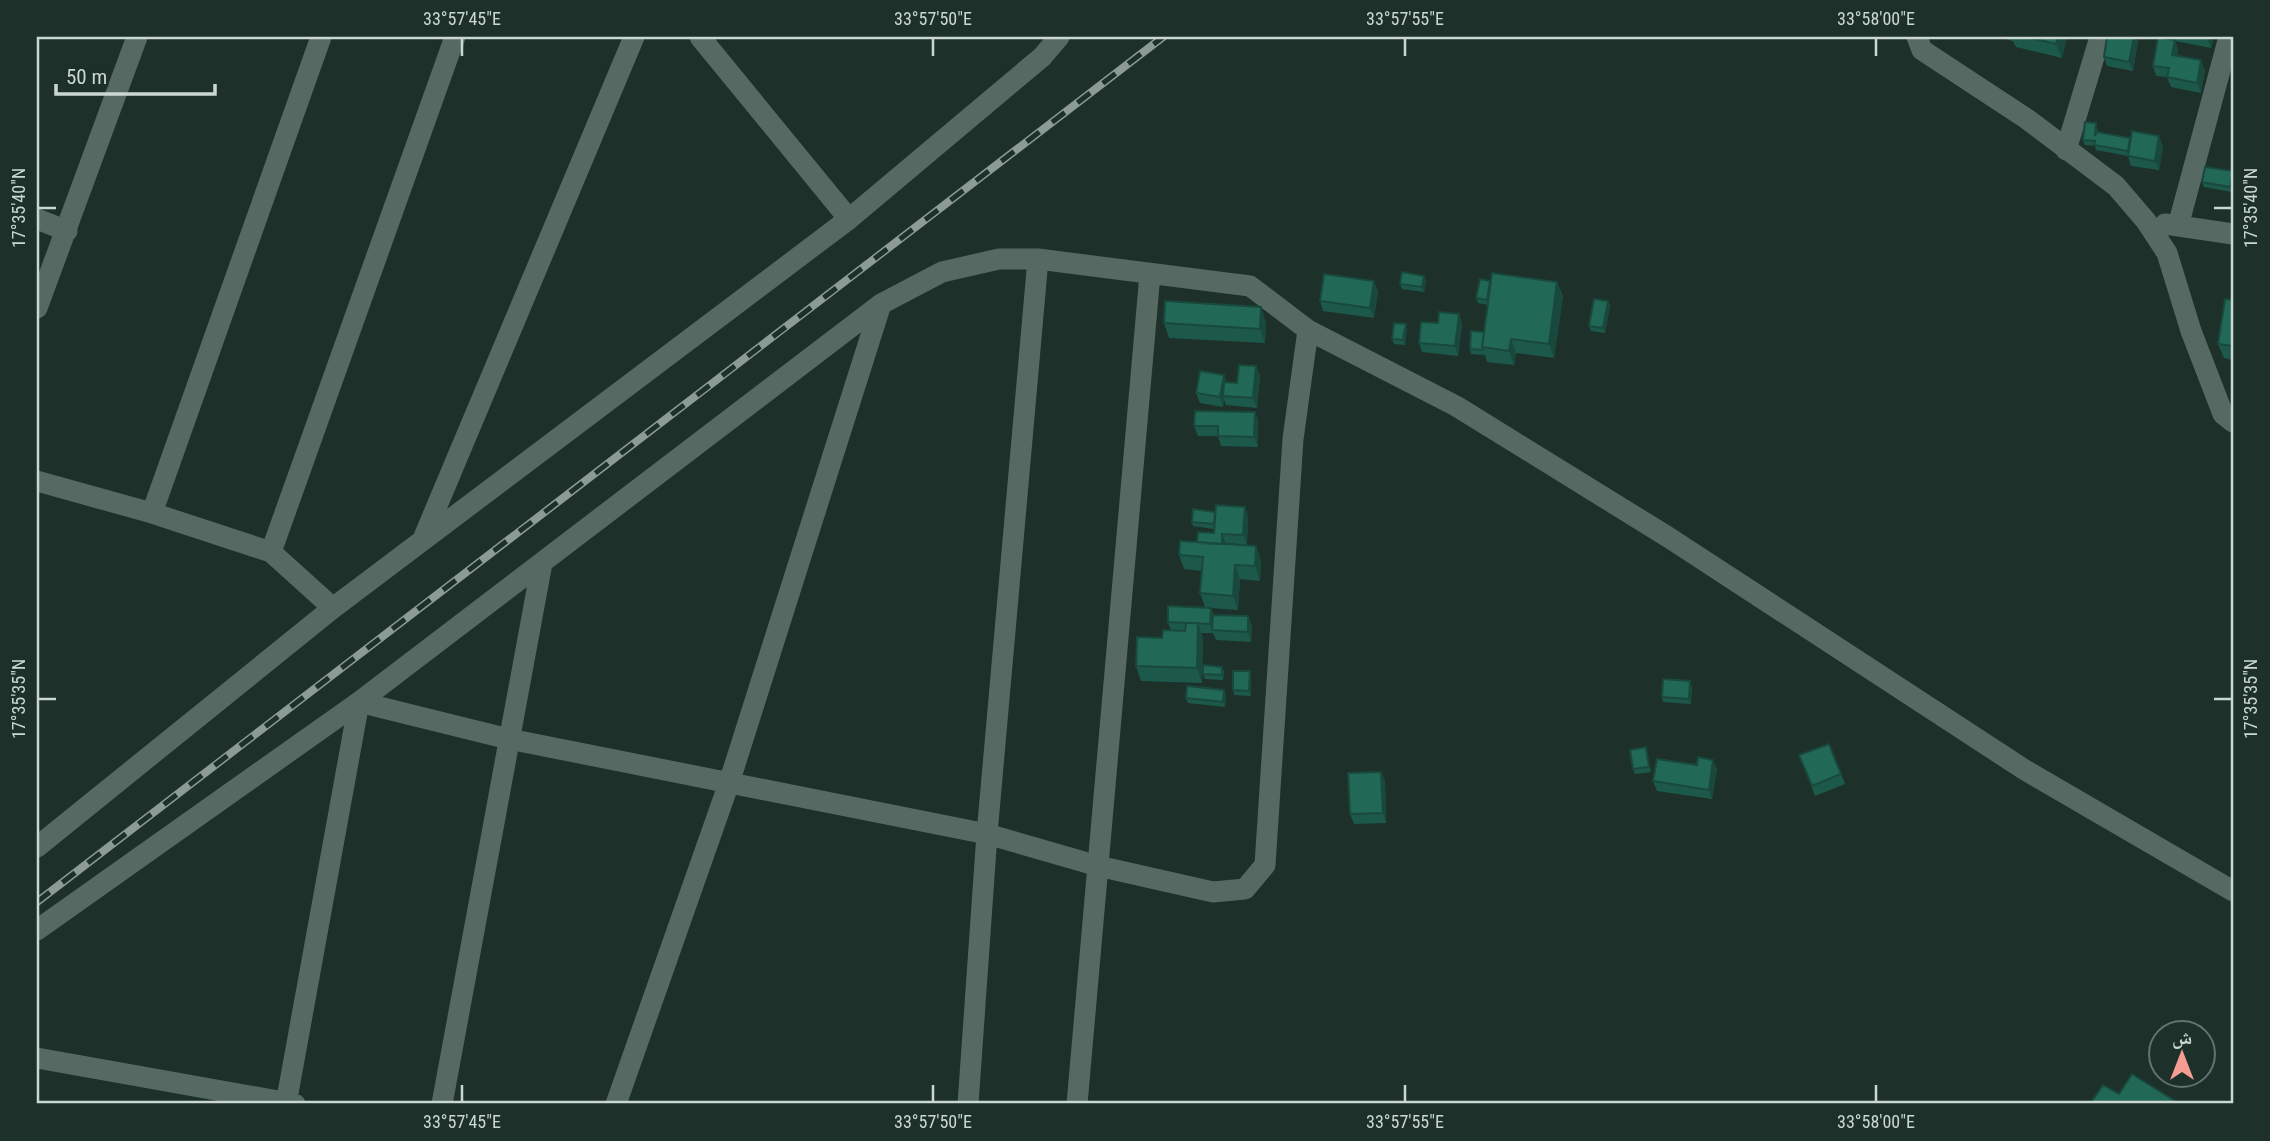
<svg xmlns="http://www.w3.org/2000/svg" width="2270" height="1141" viewBox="0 0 2270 1141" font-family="'Roboto Condensed','Noto Naskh Arabic',sans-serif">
  <rect width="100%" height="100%" fill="#1d302a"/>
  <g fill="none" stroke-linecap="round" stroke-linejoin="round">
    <path stroke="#566a63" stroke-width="21" d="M700 37 849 219
      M1917 37 1922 50 2027 119 2116 186 2146 221 2167 253 2191 331 2223 414 2233 422
      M2066 150 2100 37
      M37 219 67 231
      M2165 224 2233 234
      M2178 226 2229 37
      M37 308 137 37
      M37 481 152 513 271 552 333 608
      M152 513 321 37
      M423 539 634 37
      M271 552 455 37
      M37 847 333 608 849 219 1042 57 1059 37
      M37 930 359 702 881 304 942 272 999 259H1038L1250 286 1308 330 1456 406 1668 537 2025 770 2233 891
      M37 1058 295 1104
      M286 1104 359 702 509 739 987 834 1098 866 1213 892 1245 889 1265 865 1293 439 1308 330
      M442 1104 542 563
      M616 1104 729 783 881 304
      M968 1104 987 834 1038 259
      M1077 1104 1150 274"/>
    <defs>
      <path id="rail" d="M37 902 1163 37"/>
    </defs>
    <use href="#rail" stroke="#8c9b96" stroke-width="8"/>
    <use href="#rail" stroke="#1d302a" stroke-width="5" stroke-dasharray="16" stroke-linecap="butt"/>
  </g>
  <path fill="#1d594a" d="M1997 37H2067L2062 58 2016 47 2013 41Z
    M2157 37H2214L2211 48 2175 41 2178 50 2177 56 2205 70 2201 93 2171 87 2167 77 2156 76 2153 66 2161 38Z
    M2138 41 2133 71 2107 66 2104 57Z
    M2098 128 2097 132 2163 146 2159 170 2131 166 2128 156 2096 150 2095 146 2085 145 2083 140Z
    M2233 171 2232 192 2204 187 2202 182Z
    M1426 280 1424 292 1402 289 1400 284Z
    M1490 281 1557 282 1563 296 1554 358 1516 353 1514 365 1487 362 1485 355 1471 354 1470 349 1484 332 1488 305 1478 303 1476 298Z
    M1378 291 1374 318 1323 311 1320 301Z
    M2233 300V360L2224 358 2218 344Z
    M1608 301 1610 306 1605 333 1591 331 1589 326Z
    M1459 314 1462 324 1458 356 1422 352 1419 343 1438 323Z
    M1266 322 1265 343 1169 338 1164 323Z
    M1407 329 1405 345 1394 344 1392 339Z
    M1256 366 1260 376 1257 408 1226 405 1224 400 1223 407 1200 403 1196 393 1224 375 1226 382 1237 383Z
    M1255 412 1258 421V447L1221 446 1218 436H1198L1194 426Z
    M1245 507 1248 517 1247 545 1226 543V544L1256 546 1261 561 1260 581 1240 579 1238 610 1211 608 1214 615 1248 616 1252 626 1251 642 1216 640 1213 633H1201L1203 638 1202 683 1141 681 1136 666 1162 638 1171 631 1168 622 1205 607 1200 593 1202 571 1184 569 1179 555 1214 533V529L1193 526 1192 522 1215 512Z
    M1222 667 1224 672 1223 680 1205 679 1203 674Z
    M1250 671 1251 676V696L1234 695 1233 690Z
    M1692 686 1691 704 1663 702 1662 697Z
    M1226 695 1225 707 1188 703 1186 698Z
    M1829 744 1845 784 1815 796 1799 755Z
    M1646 747 1651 772 1635 774 1633 769Z
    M1717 769 1712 799 1657 791 1653 781Z
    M1381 772 1385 781 1386 823 1354 824 1350 814Z"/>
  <path fill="#18493c" d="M2058 37H2067L2062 58 2056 44Z
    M2134 37H2137L2138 41 2133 71 2129 62Z
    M2207 37H2214L2211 48Z
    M2175 40 2178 50 2176 65 2172 55Z
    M2201 60 2205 70 2201 93 2197 83Z
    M2159 136 2163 146 2159 170 2155 161Z
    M2233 171V183L2232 192 2230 187Z
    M1424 276 1426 280 1424 292 1422 287Z
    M1374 281 1378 291 1374 318 1370 308Z
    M1557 282 1563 296 1554 358 1549 344Z
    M1608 301 1610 306 1605 333 1603 328Z
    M1261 307 1266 322 1265 343 1260 329Z
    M1459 314 1462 324 1458 356 1455 346Z
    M1406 324 1407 329 1405 345 1403 340Z
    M1511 339 1516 353 1514 365 1509 351Z
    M1256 366 1260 376 1257 408 1253 398Z
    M1224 375 1227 385 1223 396 1224 400 1223 407 1220 397Z
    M1255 412 1258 421V447L1254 437Z
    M1245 507 1248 517 1247 545 1243 535Z
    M1222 534 1226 543 1225 555 1222 545Z
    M1256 546 1261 561 1260 581 1255 566Z
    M1235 565 1240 579 1238 610 1233 596Z
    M1211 608 1215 617 1213 630 1210 624Z
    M1248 616 1252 626 1251 642 1248 632Z
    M1198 623 1203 638 1202 683 1197 668Z
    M1250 671 1251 676V696L1249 691Z
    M1690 681 1692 686 1691 704 1689 699Z
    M1224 690 1226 695 1225 707 1223 702Z
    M1713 760 1717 769 1712 799 1709 790Z
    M1381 772 1385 781 1386 823 1383 813Z"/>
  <path fill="#226856" stroke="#18493c" stroke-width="2" d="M2027 37H2058L2056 44Z
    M2107 37H2134L2129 62 2104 57Z
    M2158 37 2175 40 2172 55 2201 60 2197 83 2167 77 2169 68 2153 66Z
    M2085 122 2096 123 2095 136 2097 132 2130 138 2128 151 2094 145 2095 141 2083 140Z
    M2132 131 2159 136 2155 161 2128 156Z
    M2205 167 2233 171 2230 187 2202 182Z
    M1402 272 1424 276 1422 287 1400 284Z
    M1492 273 1557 282 1549 344 1511 339 1509 351 1482 347Z
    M1324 274 1374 281 1370 308 1320 301Z
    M1480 279 1490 281 1487 300 1476 298Z
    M1594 299 1608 301 1603 328 1589 326Z
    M2225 299 2233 300V346L2218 344Z
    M1165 301 1261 307 1260 329 1164 323Z
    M1439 312 1459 314 1455 346 1419 343 1421 322 1438 323Z
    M1394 323 1406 324 1403 340 1392 339Z
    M1471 331 1484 332 1482 347 1483 350 1470 349Z
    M1239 365 1256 366 1253 398 1223 396 1224 382 1237 383Z
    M1200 371 1224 375 1220 397 1196 393Z
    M1195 411 1255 412 1254 437 1218 436V426H1194Z
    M1216 505 1245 507 1243 535 1222 534V544L1197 543 1198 532 1214 533Z
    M1193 509 1215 512 1214 524 1192 522Z
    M1180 541 1256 546 1255 566 1235 565 1233 596 1200 593 1203 557 1179 555Z
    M1168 606 1211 608 1210 624 1168 622Z
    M1213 615 1248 616V632L1212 630Z
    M1186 623H1198L1197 668 1136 666 1137 637 1162 638 1163 630 1185 631Z
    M1203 665 1222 667V675L1203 674Z
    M1233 671H1250L1249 691 1233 690Z
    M1663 679 1690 681 1689 699 1662 697Z
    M1187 686 1224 690 1223 702 1186 698Z
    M1829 744 1841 774 1812 786 1799 755Z
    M1646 747 1649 767 1633 769 1630 750Z
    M1698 757 1713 760 1709 790 1653 781 1657 759 1697 765Z
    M1381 772 1383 813 1350 814 1348 773Z
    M2132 1074 2180 1104H2090L2103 1085 2119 1094Z"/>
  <path fill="none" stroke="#cbd7d3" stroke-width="2.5" d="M462 38V56M933 38V56M1405 38V56M1876 38V56M38 208H56M2214 208H2232M38 699H56M2214 699H2232M462 1085V1102M933 1085V1102M1405 1085V1102M1876 1085V1102"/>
  <rect width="2270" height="1141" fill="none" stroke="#1d302a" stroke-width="77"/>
  <g transform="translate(2182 1054)"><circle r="33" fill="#1d302a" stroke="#63736e" stroke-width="2"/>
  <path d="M0-5L12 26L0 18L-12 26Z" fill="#f59c93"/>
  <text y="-10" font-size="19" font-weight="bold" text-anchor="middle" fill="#cbd7d3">ش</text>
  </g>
  <path d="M56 84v10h159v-10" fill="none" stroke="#cbd7d3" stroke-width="3.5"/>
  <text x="66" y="84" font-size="21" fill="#cbd7d3" stroke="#1d302a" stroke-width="5" paint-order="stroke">50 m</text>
  <rect x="38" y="38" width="2194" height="1064" fill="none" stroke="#cbd7d3" stroke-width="2.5"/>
  <g font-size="18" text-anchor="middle" fill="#cbd7d3">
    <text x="462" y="25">33°57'45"E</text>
    <text x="933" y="25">33°57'50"E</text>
    <text x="1405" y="25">33°57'55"E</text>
    <text x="1876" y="25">33°58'00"E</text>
    <text transform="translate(19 208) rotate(-90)" y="6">17°35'40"N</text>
    <text transform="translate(2251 208) rotate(-90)" y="6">17°35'40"N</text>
    <text transform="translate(19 699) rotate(-90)" y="6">17°35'35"N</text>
    <text transform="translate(2251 699) rotate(-90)" y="6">17°35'35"N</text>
    <text x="462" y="1128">33°57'45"E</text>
    <text x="933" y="1128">33°57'50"E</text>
    <text x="1405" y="1128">33°57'55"E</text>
    <text x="1876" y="1128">33°58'00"E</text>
  </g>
</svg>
